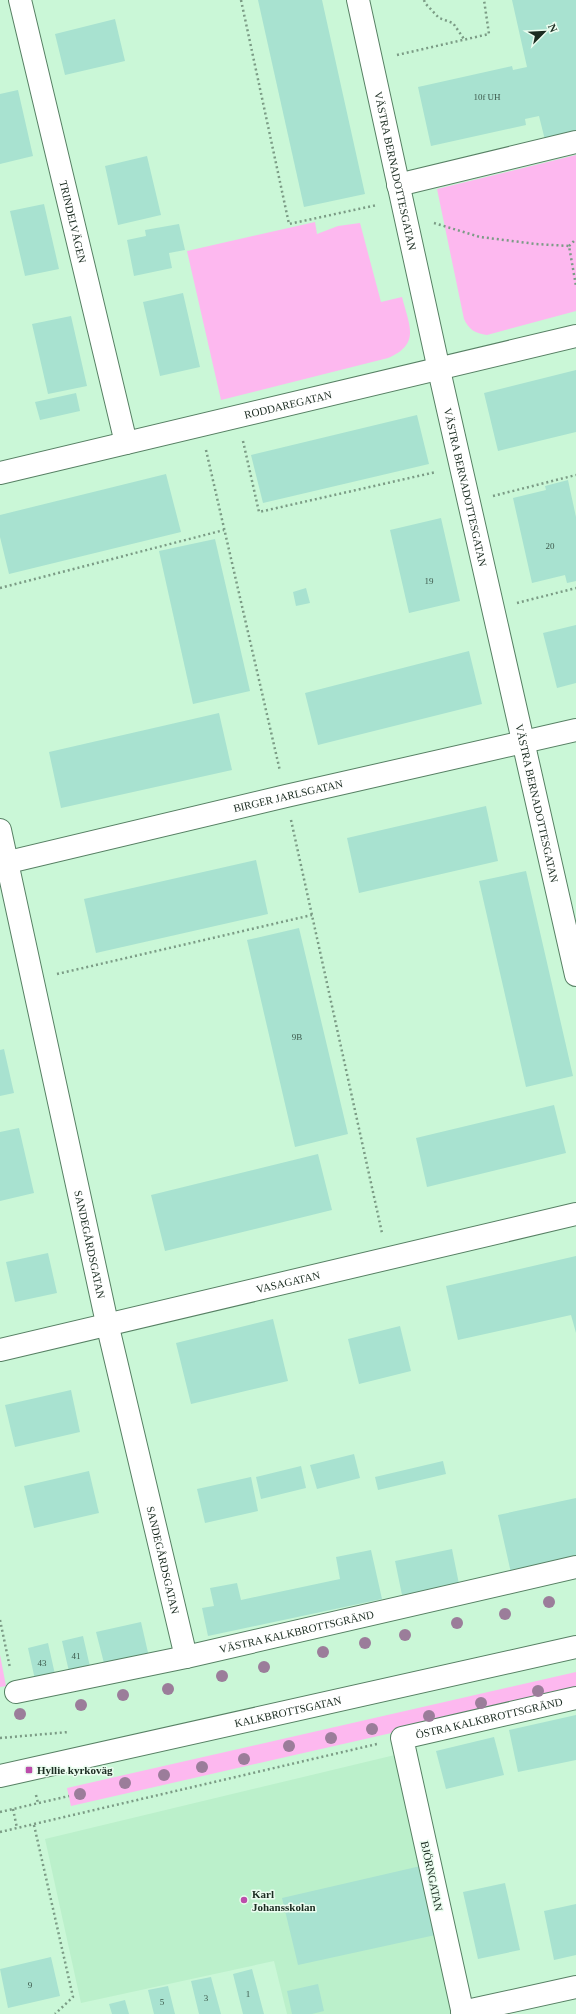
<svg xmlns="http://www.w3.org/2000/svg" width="576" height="2014" viewBox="0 0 576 2014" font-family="Georgia,serif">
  <rect width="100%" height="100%" fill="#caf7d7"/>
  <path fill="#bbf0cb" d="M399 1754 455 2014H287L274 1961 81 2003 45 1839Z"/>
  <path fill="#fdb8ef" d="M576 155V311L487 335C475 333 469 330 464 319L437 189Z
    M315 222 317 234 338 226 360 223 381 302 402 297C409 325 421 344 388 358L221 400 187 251Z
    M0 1655 6 1686 0 1687Z
    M576 1672V1691L71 1806 67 1788Z"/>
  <path fill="#a8e2d0" d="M258 0H322L365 194 304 207Z
    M512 0H576V134L545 140 539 116 525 119 526 125 431 146 418 87 512 66 513 70 527 67Z
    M115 19 125 61 65 75 55 34Z
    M18 90 33 156 0 164V94Z
    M147 156 161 215 118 225 105 166Z
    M44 204 59 269 25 276 10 211Z
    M179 224 185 250 169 253 172 268 134 276 127 240 146 236 145 230Z
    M183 293 200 367 160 376 143 302Z
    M71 316 87 386 48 394 32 324Z
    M576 370V432L498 451 484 393Z
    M76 393 80 411 40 420 35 402Z
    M417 415 429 464 263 503 251 455Z
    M166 474 181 532 9 574 0 537V515Z
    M568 480 576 517V581L567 583 565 575 532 583 513 498 546 490 545 486Z
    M441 518 460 601 409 613 390 530Z
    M215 539 250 691 193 704 159 551Z
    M306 588 310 603 296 606 293 592Z
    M576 625V683L557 688 543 633Z
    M469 651 482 704 318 745 305 693Z
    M219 713 232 770 61 808 49 752Z
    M486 806 498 861 359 893 347 838Z
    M256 860 268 914 96 953 84 899Z
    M526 871 573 1076 526 1087 479 881Z
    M299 928 348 1134 295 1147 247 940Z
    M4 1049 14 1093 0 1096V1050Z
    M554 1105 566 1153 427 1187 416 1138Z
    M19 1128 34 1193 0 1201V1132Z
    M318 1154 332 1210 165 1251 151 1195Z
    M48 1253 57 1293 15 1302 6 1262Z
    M576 1256V1333L571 1315 458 1340 446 1286Z
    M273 1319 288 1381 191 1404 176 1343Z
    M400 1326 411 1371 359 1384 348 1339Z
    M71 1390 80 1432 15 1447 5 1405Z
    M354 1454 360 1478 317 1489 310 1465Z
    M443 1461 446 1474 378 1490 375 1477Z
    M301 1466 306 1488 261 1499 256 1477Z
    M89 1471 99 1513 34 1528 24 1486Z
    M251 1477 258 1511 205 1523 197 1489Z
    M576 1498V1558L511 1573 498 1515Z
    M452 1549 459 1584 402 1595 395 1561Z
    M371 1550 382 1599 208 1636 202 1608 214 1606 210 1588 237 1583 241 1600 340 1579 336 1557Z
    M141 1622 149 1657 105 1667 96 1632Z
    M83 1636 91 1671 70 1676 62 1641Z
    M48 1643 56 1679 36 1684 28 1648Z
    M576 1715V1760L518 1772 509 1730Z
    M494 1737 504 1775 446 1789 436 1751Z
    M425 1865 440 1934 298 1965 282 1898Z
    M505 1883 520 1950 478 1959 463 1892Z
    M576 1904V1955L554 1960 544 1911Z
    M51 1957 60 1996 8 2008 0 1969Z
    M252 1969 264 2014H243L233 1974Z
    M211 1977 221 2014H199L191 1981Z
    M318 1984 324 2011 312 2014H292L287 1991Z
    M168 1986 175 2014H154L148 1990Z
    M125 2000 129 2014H112L109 2004Z"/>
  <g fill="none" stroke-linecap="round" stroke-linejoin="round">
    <defs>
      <g id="minor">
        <path id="s1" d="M20 0 126 443"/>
        <path id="s2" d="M358 0 439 370 576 975"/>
        <path d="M398 185 576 142"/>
        <path id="s3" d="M0 473 576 336"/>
        <path id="s4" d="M0 830 107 1323 186 1657"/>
        <path id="s5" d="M0 864 286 796 576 730"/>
        <path id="s6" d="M0 1350 576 1214"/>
        <path id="s7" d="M16 1692 186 1657 576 1567"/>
        <path d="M462 2012 576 1987"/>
        <path id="s8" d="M463 2014 402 1738 576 1698"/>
      </g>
      <g id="major">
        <path id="s9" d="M0 1776 576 1647"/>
      </g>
    </defs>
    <use href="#minor" stroke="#578064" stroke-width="24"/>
    <use href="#major" stroke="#578064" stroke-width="24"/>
    <path stroke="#7b9b85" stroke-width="2.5" stroke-dasharray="2 3" stroke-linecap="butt" d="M241 0 289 224 377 205
      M424 0 425 3 439 18 453 23 464 39
      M397 55 489 34 484 0
      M434 223 480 237 536 244 569 246 576 286
      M569 246 576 239
      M243 441 259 512 436 472
      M206 450 280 771
      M493 496 576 475
      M0 588 224 530
      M517 603 576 588
      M291 820 382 1233
      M57 974 312 915
      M0 1620 10 1668
      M0 1738 69 1732
      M36 1795 38 1803
      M13 1809 17 1828
      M0 1812 69 1796
      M34 1825 73 1997 55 2014
      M0 1832 377 1744"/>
    <use href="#minor" stroke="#fff" stroke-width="22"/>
    <use href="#major" stroke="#fff" stroke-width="22"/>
  </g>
  <g fill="#9b7d9a">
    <circle cx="549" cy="1602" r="6"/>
    <circle cx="505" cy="1614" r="6"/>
    <circle cx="457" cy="1623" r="6"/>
    <circle cx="405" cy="1635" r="6"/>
    <circle cx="365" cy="1643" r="6"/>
    <circle cx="323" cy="1652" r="6"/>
    <circle cx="264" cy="1667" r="6"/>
    <circle cx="222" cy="1676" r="6"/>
    <circle cx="168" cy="1689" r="6"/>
    <circle cx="538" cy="1691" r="6"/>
    <circle cx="123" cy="1695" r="6"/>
    <circle cx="481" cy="1703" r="6"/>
    <circle cx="81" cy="1705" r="6"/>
    <circle cx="20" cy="1714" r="6"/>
    <circle cx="429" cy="1716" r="6"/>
    <circle cx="372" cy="1729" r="6"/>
    <circle cx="331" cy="1738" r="6"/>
    <circle cx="289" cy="1746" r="6"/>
    <circle cx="244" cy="1759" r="6"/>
    <circle cx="202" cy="1767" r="6"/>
    <circle cx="164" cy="1775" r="6"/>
    <circle cx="125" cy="1783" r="6"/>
    <circle cx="80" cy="1794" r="6"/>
  </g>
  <g fill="#bc4dab" stroke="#ebfdf0" stroke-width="1.5">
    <rect x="25" y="1766" width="8" height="8" rx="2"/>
    <circle cx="244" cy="1900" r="4"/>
  </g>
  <g text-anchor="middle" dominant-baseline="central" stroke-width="3" stroke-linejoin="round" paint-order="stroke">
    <g font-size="9" fill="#3e5a4d">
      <text x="487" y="97">10f UH</text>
      <text x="550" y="546">20</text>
      <text x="429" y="581">19</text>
      <text x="297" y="1037">9B</text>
      <text x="76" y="1656">41</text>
      <text x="42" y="1663">43</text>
      <text x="30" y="1985">9</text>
      <text x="248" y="1994">1</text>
      <text x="206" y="1998">3</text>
      <text x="162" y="2002">5</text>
    </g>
    <g font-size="11" fill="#1b2c21" stroke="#ebfdf0">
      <text stroke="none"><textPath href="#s2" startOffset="175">VÄSTRA BERNADOTTESGATAN</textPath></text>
      <text stroke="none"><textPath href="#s1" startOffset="228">TRINDELVÄGEN</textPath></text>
      <text stroke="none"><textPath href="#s3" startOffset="296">RODDAREGATAN</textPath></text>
      <text stroke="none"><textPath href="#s2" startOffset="499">VÄSTRA BERNADOTTESGATAN</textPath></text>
      <text stroke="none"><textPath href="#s5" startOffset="296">BIRGER JARLSGATAN</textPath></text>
      <text stroke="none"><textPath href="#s2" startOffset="823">VÄSTRA BERNADOTTESGATAN</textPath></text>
      <text stroke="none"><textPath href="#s4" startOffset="424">SANDEGÅRDSGATAN</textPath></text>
      <text stroke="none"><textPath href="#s6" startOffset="296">VASAGATAN</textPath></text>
      <text stroke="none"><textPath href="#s4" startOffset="748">SANDEGÅRDSGATAN</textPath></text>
      <text stroke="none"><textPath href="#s7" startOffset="287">VÄSTRA KALKBROTTSGRÄND</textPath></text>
      <text stroke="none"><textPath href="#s9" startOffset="295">KALKBROTTSGATAN</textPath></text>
      <text stroke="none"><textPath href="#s8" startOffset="372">ÖSTRA KALKBROTTSGRÄND</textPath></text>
      <text transform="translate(432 1876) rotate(78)">BJÖRNGATAN</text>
    </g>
    <g font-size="11" font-weight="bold" fill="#1b2c21" stroke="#ebfdf0" text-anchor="start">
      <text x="37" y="1770">Hyllie kyrkoväg</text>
      <text x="252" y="1894">Karl<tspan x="252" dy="13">Johansskolan</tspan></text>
    </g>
  </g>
  <g transform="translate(544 32) rotate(66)" stroke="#ebfdf0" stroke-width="3" paint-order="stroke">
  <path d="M0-3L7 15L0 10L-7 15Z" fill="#1b2c21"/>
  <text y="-6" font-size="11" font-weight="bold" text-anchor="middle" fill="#1b2c21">N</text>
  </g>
</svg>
